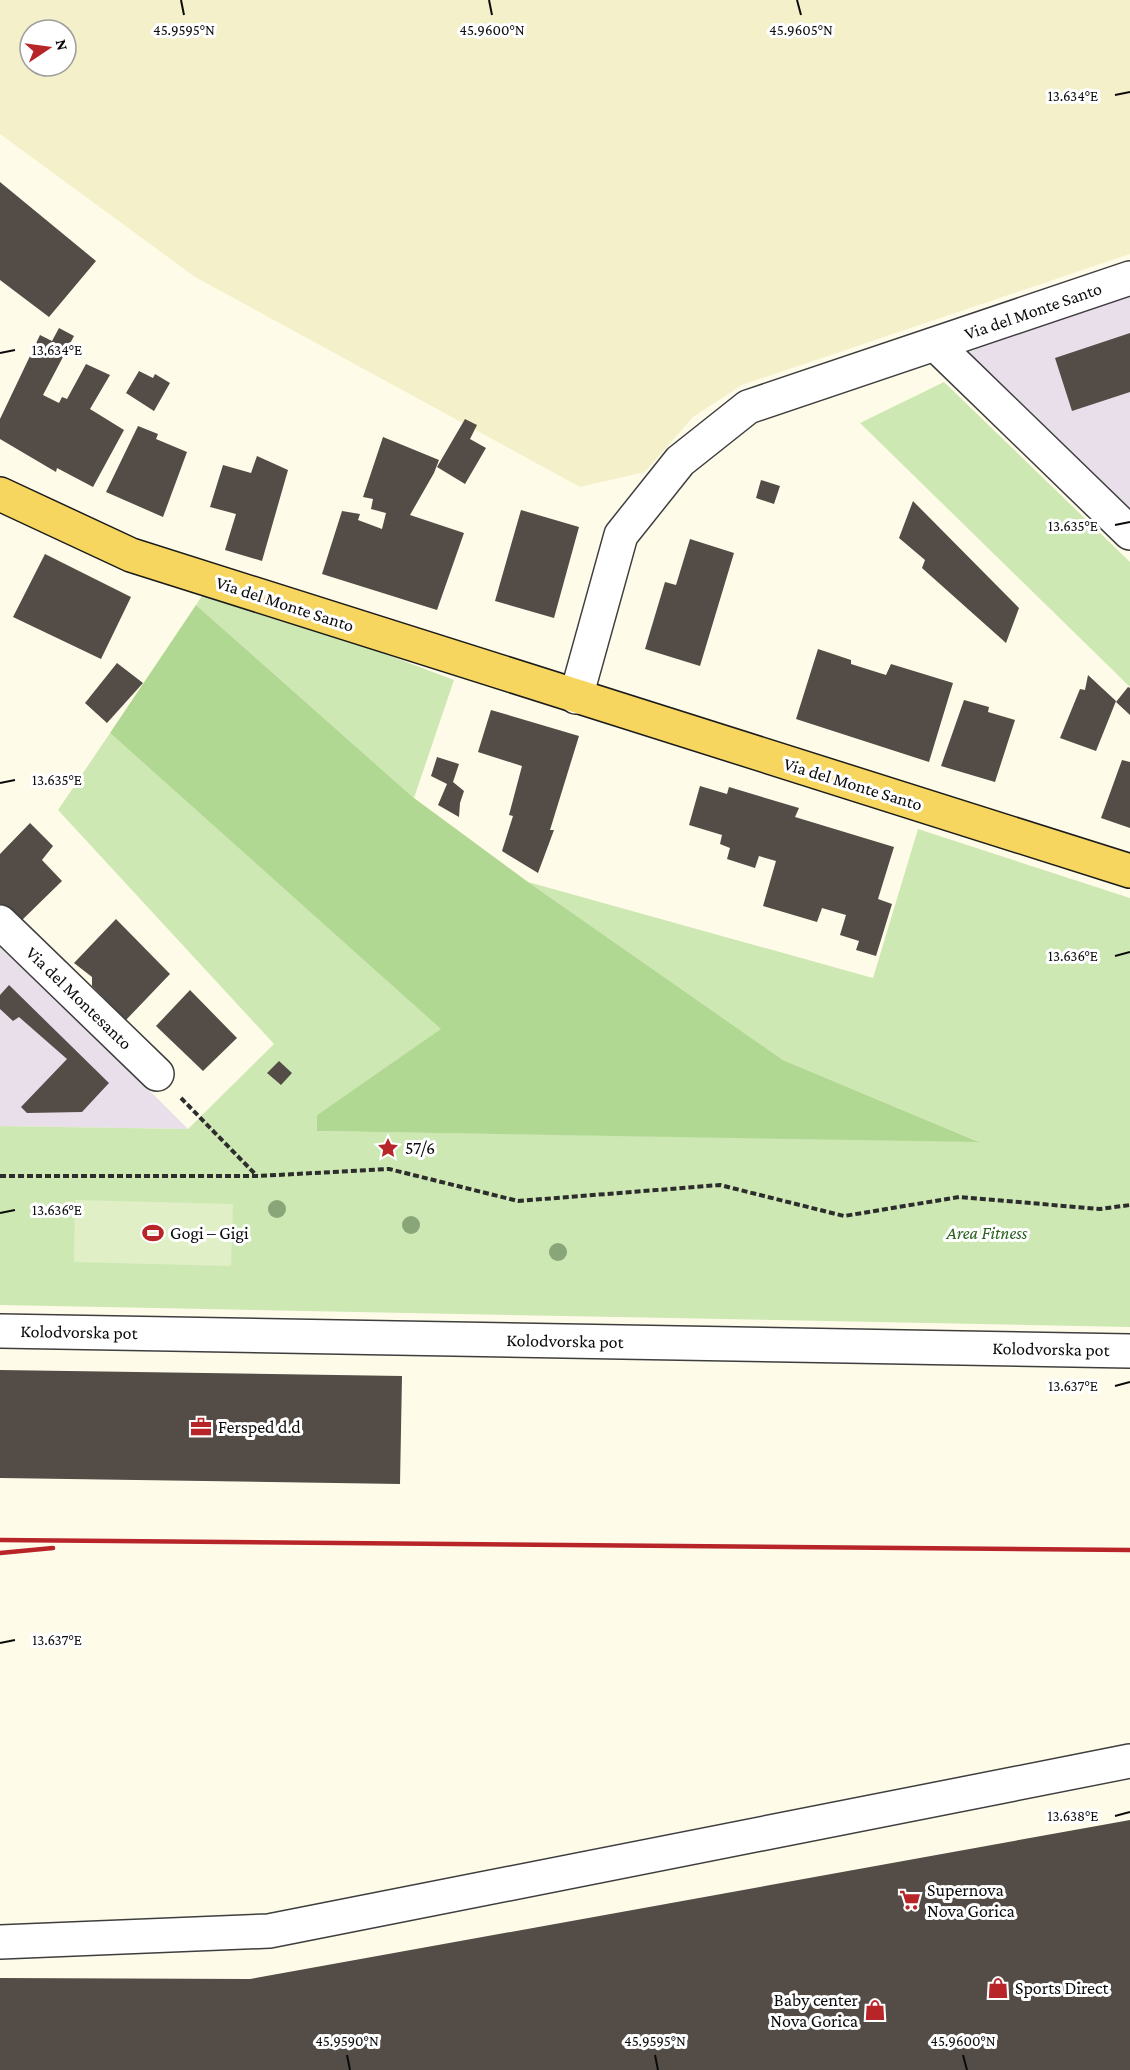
<svg xmlns="http://www.w3.org/2000/svg" width="1130" height="2070" viewBox="0 0 1130 2070" font-family="'Crimson Pro',serif">
  <rect width="100%" height="100%" fill="#fffbe9"/>
  <path fill="#e9dfea" d="M1130 278V533L936 345Z
    M0 941 188 1129 0 1126Z"/>
  <path fill="#f4f1ca" fill-rule="evenodd" d="M0 0H1130V254L742 385 693 417 645 472 580 487 195 277 0 134ZM30 30H66V66H30Z"/>
  <path fill="#cee8b4" d="M944 382 1130 562V687L860 423Z
    M208 587 454 680 414 798 196 605Z
    M110 733 442 1029 317 1115V1131L977 1141 783 1060 528 882 873 978 918 829 1130 898V1327L0 1305V1126L188 1129 274 1044 58 810Z"/>
  <path fill="#b1d893" d="M196 605 414 798 528 882 783 1060 979 1142 317 1131V1115L441 1029 110 733Z"/>
  <path fill="#e0efc6" d="M75 1200 233 1204 231 1266 74 1262Z"/>
  <path fill="#534c47" d="M0 182 96 261 49 317 0 280Z
    M59 328 74 336 43 395 59 403 62 397 67 399 86 364 110 375 90 409 124 430 93 487 57 468 56 472 0 439V419L40 335 52 341Z
    M1130 333V392L1072 411 1055 358Z
    M139 371 153 378 155 374 170 383 154 411 126 393Z
    M465 419 477 425 470 439 486 448 465 484 437 467Z
    M138 426 158 434 156 439 187 452 163 517 106 492Z
    M383 437 439 460 434 473 410 515 464 533 437 610 322 574 342 511 360 514 358 520 382 529 386 513 371 509 373 499 363 497Z
    M257 456 288 470 262 561 225 550 236 514 210 507 223 465 251 473Z
    M761 480 780 486 774 504 756 498Z
    M913 501 1019 608 1006 643 922 568 925 560 899 538Z
    M521 510 579 527 554 618 495 601Z
    M690 539 734 553 700 666 645 649 665 582 676 585Z
    M45 554 131 597 101 659 13 617Z
    M818 649 851 660V664L886 675 891 664 953 683 929 762 796 719Z
    M117 663 143 683 107 723 85 703Z
    M1088 675 1116 701 1096 751 1060 738 1080 689 1085 690Z
    M1128 687 1130 688V715L1116 702Z
    M964 700 989 707 988 712 1015 720 995 782 941 766Z
    M491 710 579 736 550 830H554L538 873 502 851 513 816 509 815 522 766 478 752Z
    M437 757 459 764 453 782 464 791 460 803 459 817 438 805 447 784 431 776Z
    M1122 760 1130 762V828L1101 818Z
    M700 786 727 794 729 787 799 808 795 817 894 847 878 899 892 904 876 956 856 950 859 941 840 935 846 915 822 908 817 922 763 906 776 861 759 856 755 868 727 859 730 848 720 844 722 835 689 825Z
    M30 823 53 846 42 860 62 881 19 923 0 904V854Z
    M116 919 170 974 126 1020 92 986V977L74 963Z
    M9 985 109 1083 82 1112 27 1113 21 1107 67 1059 19 1017 13 1021 0 1009V995Z
    M190 990 237 1038 203 1071 156 1026Z
    M279 1061 292 1073 281 1085 267 1073Z
    M0 1370 402 1376 400 1484 0 1478Z
    M1130 1820V2070H0V1978L250 1979Z"/>
  <g fill="none" stroke-linecap="round" stroke-linejoin="round">
    <defs>
      <path id="minor" d="M936 345 1130 533
        M576 697 621 535 680 461 748 407 1130 278
        M0 922 157 1074
        M0 1331 1130 1351
        M0 1942 269 1931 1130 1761"/>
      <path id="major" d="M0 494 131 555 1130 871"/>
    </defs>
    <use href="#minor" stroke="#3e3e3e" stroke-width="36"/>
    <use href="#major" stroke="#1c1c1c" stroke-width="36"/>
    <path stroke="#2d2d2d" stroke-width="4" stroke-dasharray="6 3" stroke-linecap="butt" d="M181 1098 257 1176
      M0 1176H258L389 1169 518 1201 720 1185 844 1216 959 1197 1100 1209 1130 1205"/>
    <use href="#minor" stroke="#fff" stroke-width="33"/>
    <use href="#major" stroke="#f7d660" stroke-width="33"/>
    <path stroke="#b82529" stroke-width="4.5" d="M0 1540 1130 1550
      M0 1553 53 1548"/>
  </g>
  <g fill="#89a679">
    <circle cx="277" cy="1209" r="9"/>
    <circle cx="411" cy="1225" r="9"/>
    <circle cx="558" cy="1252" r="9"/>
  </g>
  <path fill="none" stroke="#0b0b0b" stroke-width="2" d="M181 0 184 15M489 0 492 15M797 0 801 15M1115 95 1130 92M0 353 15 350M1115 525 1130 522M0 783 15 780M1115 956 1130 952M0 1213 15 1210M1115 1386 1130 1382M0 1643 15 1640M1115 1816 1130 1812M347 2055 350 2070M655 2055 658 2070M963 2055 967 2070"/>
  <defs>
    <symbol id="sight-bare" viewBox="-9 -9 18 18"><path d="M0-6L1.8-2.2L6-1.7L2.9 1.2L3.7 5.4L0 3.3L-3.7 5.4L-2.9 1.2L-6-1.7L-1.8-2.2Z" fill="#b82529" stroke="#fff" stroke-width="2.5" paint-order="stroke"/></symbol>
    <symbol id="stadium-bare" viewBox="-9 -9 18 18"><path d="M0-5a6.5 5 0 1 0 0 10a6.5 5 0 1 0 0-10ZM-3.5-1.8h7v3.6h-7Z" fill="#b82529" stroke="#fff" stroke-width="2.5" paint-order="stroke"/></symbol>
    <symbol id="office-bare" viewBox="-9 -9 18 18"><path d="M-6-3h4V-5.5h4V-3h4V5H-6ZM-1-4.5V-3h2v-1.5ZM-6 0V1H6V0Z" fill="#b82529" stroke="#fff" stroke-width="2.5" paint-order="stroke"/></symbol>
    <symbol id="supermarket-bare" viewBox="-9 -9 18 18"><path d="M-6-5.5h2.5l.6 2H6L4.5 2H-2.5L-4.4-4H-6ZM-1.5 3.2a1.3 1.3 0 1 0 .1 0ZM3 3.2a1.3 1.3 0 1 0 .1 0Z" fill="#b82529" stroke="#fff" stroke-width="2.5" paint-order="stroke"/></symbol>
    <symbol id="shop-bare" viewBox="-9 -9 18 18"><path d="M-5-2.5h2.3a2.7 3.5 0 0 1 5.4 0H5L5.5 6h-11ZM-1.5-2.5h3a1.5 2.3 0 0 0-3 0Z" fill="#b82529" stroke="#fff" stroke-width="2.5" paint-order="stroke"/></symbol>
  </defs>
  <g fill-rule="evenodd">
    <use href="#sight-bare" x="373" y="1133" width="30" height="30"/>
    <use href="#stadium-bare" x="138" y="1218" width="30" height="30"/>
    <use href="#office-bare" x="186" y="1412" width="30" height="30"/>
    <use href="#supermarket-bare" x="895" y="1885" width="30" height="30"/>
    <use href="#shop-bare" x="983" y="1973" width="30" height="30"/>
    <use href="#shop-bare" x="860" y="1995" width="30" height="30"/>
  </g>
  <g text-anchor="middle" dominant-baseline="central" stroke-width="6" stroke-linejoin="round" paint-order="stroke">
    <g font-size="18" fill="#0b0b0b" stroke="#fff">
      <text transform="translate(1033 311) rotate(-19)">Via del Monte Santo</text>
      <text transform="translate(285 604) rotate(18)">Via del Monte Santo</text>
      <text transform="translate(853 784) rotate(17)">Via del Monte Santo</text>
      <text transform="translate(79 998) rotate(44)">Via del Montesanto</text>
      <text transform="translate(79 1332) rotate(1)">Kolodvorska pot</text>
      <text transform="translate(565 1341) rotate(1)">Kolodvorska pot</text>
      <text transform="translate(1051 1349) rotate(1)">Kolodvorska pot</text>
    </g>
    <g font-size="18" fill="#0b0b0b" stroke="#fff" text-anchor="start">
      <text x="405" y="1148">57/6</text>
      <text x="170" y="1233">Gogi – Gigi</text>
      <text x="218" y="1427">Fersped d.d</text>
      <text x="927" y="1890">Supernova<tspan x="927" dy="21">Nova Gorica</tspan></text>
      <text x="1015" y="1988">Sports Direct</text>
      <text x="858" y="2000" text-anchor="end">Baby center<tspan x="858" dy="21">Nova Gorica</tspan></text>
    </g>
    <g font-size="18" font-style="italic" fill="#29611d" stroke="#fff">
      <text x="987" y="1233">Area Fitness</text>
    </g>
  </g>
  <g font-size="15" text-anchor="middle" fill="#0b0b0b" stroke="#fff" stroke-width="6" stroke-linejoin="round" paint-order="stroke">
    <text x="492" y="35">45.9600°N</text>
    <text x="801" y="35">45.9605°N</text>
    <text x="184" y="35">45.9595°N</text>
    <text x="1073" y="101">13.634°E</text>
    <text x="57" y="355">13.634°E</text>
    <text x="1073" y="531">13.635°E</text>
    <text x="57" y="785">13.635°E</text>
    <text x="1073" y="961">13.636°E</text>
    <text x="57" y="1215">13.636°E</text>
    <text x="1073" y="1391">13.637°E</text>
    <text x="57" y="1645">13.637°E</text>
    <text x="1073" y="1821">13.638°E</text>
    <text x="347" y="2046">45.9590°N</text>
    <text x="655" y="2046">45.9595°N</text>
    <text x="963" y="2046">45.9600°N</text>
  </g>
  <g transform="translate(48 48) rotate(77)"><circle r="28" fill="#ffffff" stroke="#9d9d9d" stroke-width="1.5"/>
  <path d="M0-4.5L10 22L0 15L-10 22Z" fill="#b82529"/>
  <text y="-9" font-size="16" font-weight="bold" text-anchor="middle" fill="#0b0b0b">N</text>
  </g>
</svg>
